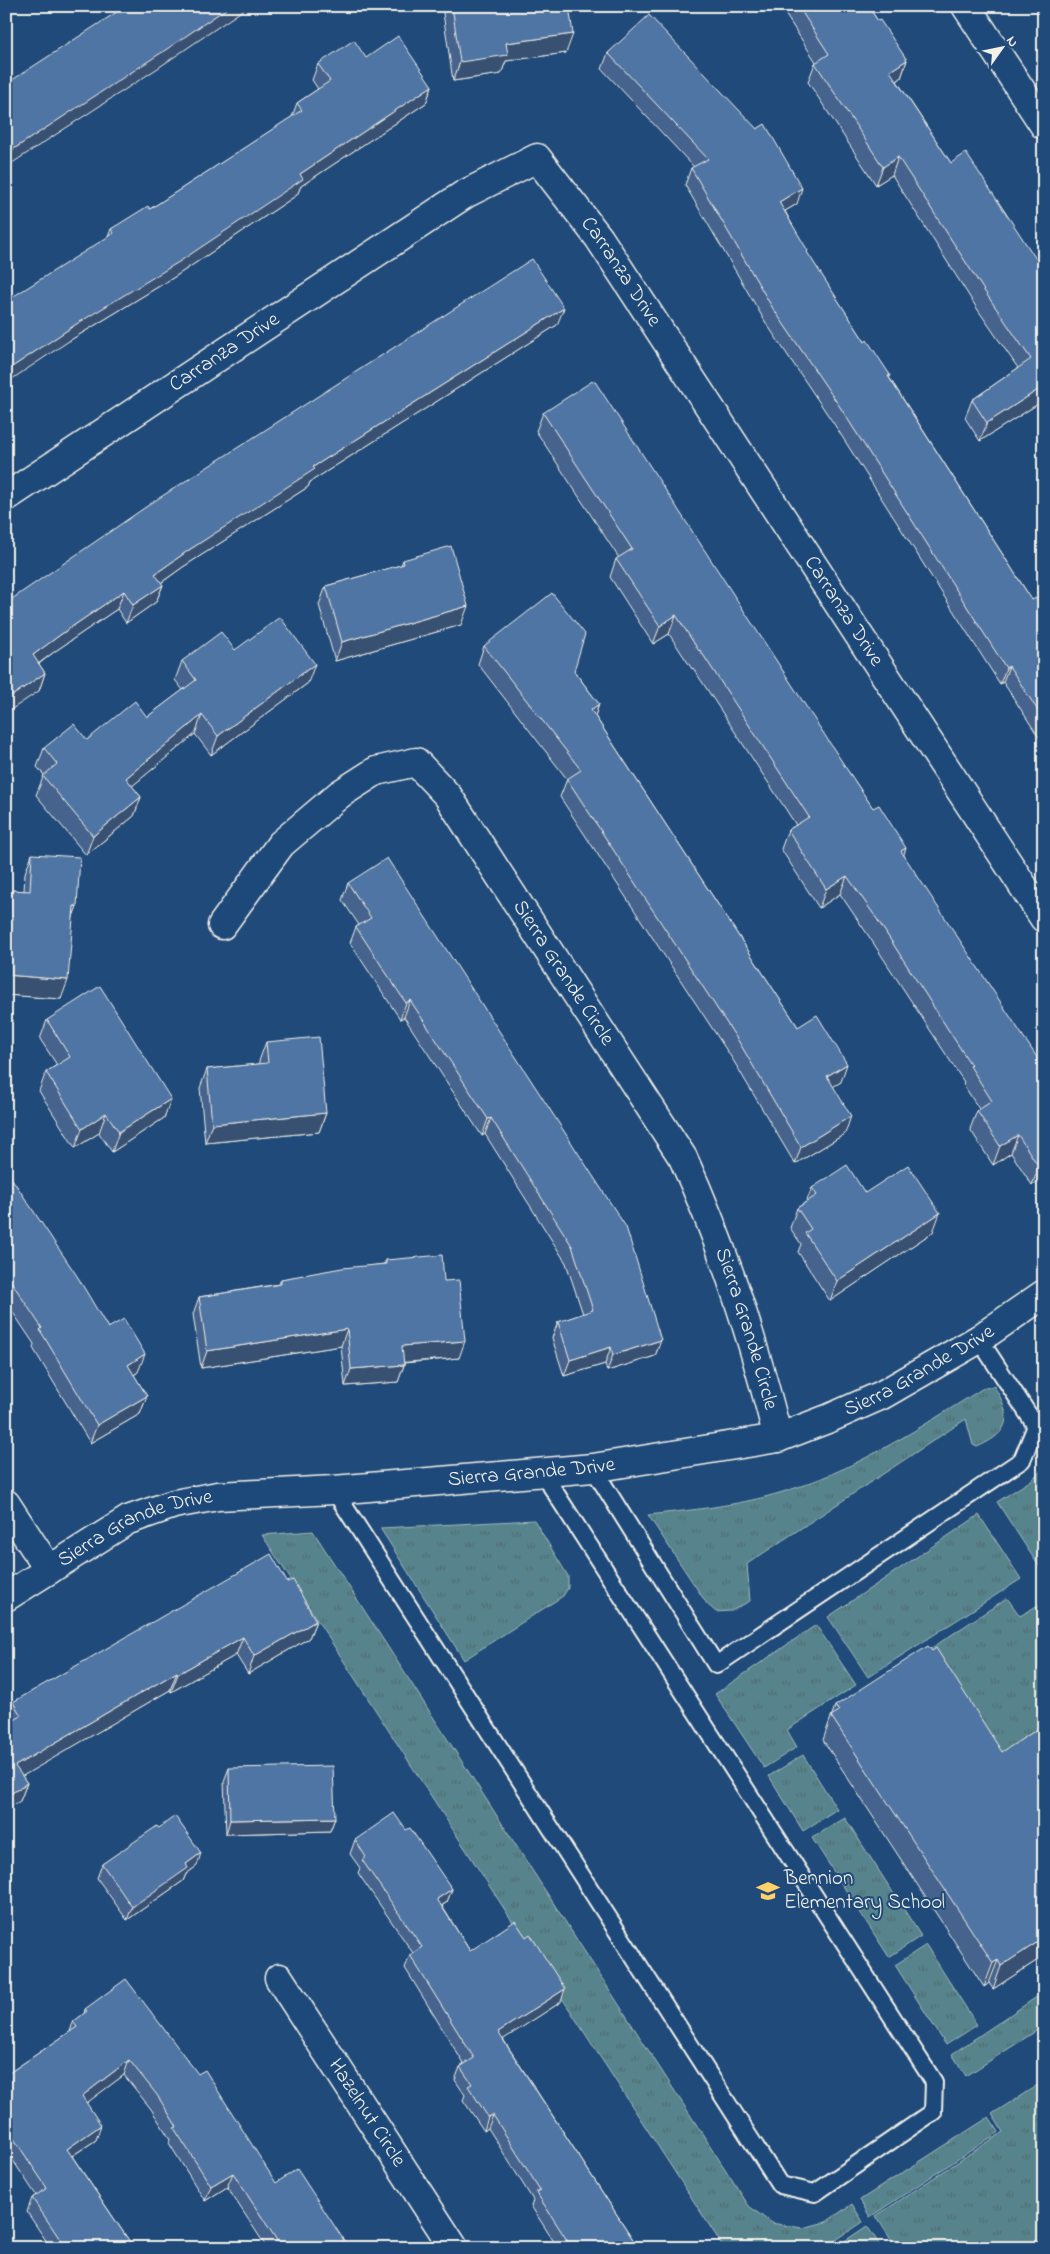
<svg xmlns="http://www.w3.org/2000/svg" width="1050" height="2254" viewBox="0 0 1050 2254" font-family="'Indie Flower',sans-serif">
  <defs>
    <pattern id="grass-tufts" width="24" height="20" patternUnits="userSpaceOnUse" patternTransform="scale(1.25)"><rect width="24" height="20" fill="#56838c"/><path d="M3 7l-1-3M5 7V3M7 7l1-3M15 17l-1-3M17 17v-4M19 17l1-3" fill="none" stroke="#516b70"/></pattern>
  </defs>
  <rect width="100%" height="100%" fill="#1f4a7a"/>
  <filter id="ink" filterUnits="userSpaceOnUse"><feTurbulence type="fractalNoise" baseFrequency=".02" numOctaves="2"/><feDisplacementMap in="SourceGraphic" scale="10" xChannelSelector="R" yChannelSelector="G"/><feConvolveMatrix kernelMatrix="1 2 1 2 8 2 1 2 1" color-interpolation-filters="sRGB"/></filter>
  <g filter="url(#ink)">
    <path fill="url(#grass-tufts)" stroke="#a5baba" d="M994 1386C1012 1416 1012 1432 977 1447L973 1445 966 1419 747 1564 750 1601 731 1611 716 1612 707 1604 648 1515C691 1510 735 1506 776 1494 853 1472 918 1429 985 1387Z
      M1044 1468V1574L997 1502 1030 1481Z
      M979 1515 1021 1579 868 1677 828 1617Z
      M534 1520 568 1576V1588L563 1596 464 1660 380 1528Z
      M313 1531 749 2206 771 2223 802 2228 826 2222 852 2204 863 2222 824 2248H724L262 1535Z
      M1007 1598 1020 1616 1038 1605 1044 1614V1734L993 1768 927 1651Z
      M816 1625 856 1685 787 1730 797 1747 764 1768 715 1694Z
      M803 1755 837 1809 803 1831 769 1776Z
      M845 1818 921 1936 889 1957 812 1838Z
      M926 1945 977 2025 946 2045 895 1965Z
      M1044 1992V2026L966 2076 952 2054Z
      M1044 2081V2248H896L876 2216 1003 2132 992 2114Z
      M989 2117 999 2132 870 2217 860 2200Z"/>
    <path fill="#56838c" stroke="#a5baba" d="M867 2226 882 2248H834Z"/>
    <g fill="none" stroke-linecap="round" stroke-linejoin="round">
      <defs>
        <path id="lane" d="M593 1468 716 1665 1022 1460 1036 1426 979 1339
          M334 1490 780 2185 815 2193 933 2112 934 2082 542 1472"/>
        <g id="street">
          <path d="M966 6 1044 125"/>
          <path id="s1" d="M6 497 465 194 537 158 599 238 1044 918"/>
          <path id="s2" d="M222 925 281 844 340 794 376 771 416 762 448 796 683 1158C724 1247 754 1342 778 1438"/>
          <path d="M6 1504 49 1570"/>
          <path id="s3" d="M6 1597 128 1520 174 1504 218 1496 334 1490 593 1468 778 1438 830 1418 882 1395 979 1339 1044 1294"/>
          <path id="s4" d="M279 1978 454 2248"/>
        </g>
      </defs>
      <use href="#lane" stroke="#f4f1e8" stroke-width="20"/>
      <use href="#street" stroke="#f4f1e8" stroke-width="31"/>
      <use href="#lane" stroke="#1f4a7a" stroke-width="16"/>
      <use href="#street" stroke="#1f4a7a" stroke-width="28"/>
    </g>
    <path fill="#45648d" stroke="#f4f1e8" d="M442 6H569L566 53 506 61 501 74 453 81Z
      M780 6H868L878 21 907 60 901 78 897 81 951 163 1044 271V406L1041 402 980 441 965 418 972 400 1018 368 978 310 892 175 876 185 808 82 815 63 816 62Z
      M608 53 797 204 785 211 807 253 865 342 890 375 889 377 1032 600 1044 610V745L1003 682 1000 684 834 424 766 323 685 185 691 168 694 167 602 69Z
      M366 58 432 86 426 103 301 186 297 195 176 276 69 341 111 229 150 209 292 117 297 103 318 89 312 80 318 64Z
      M557 325 310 482 308 487 183 567 161 583 163 585 156 602 126 623 117 609 54 652 39 664 45 673 39 691 6 603Z
      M543 413 850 774 904 855 1044 1178 1032 1185 1011 1153 993 1165 970 1129 977 1111 979 1109 963 1084 964 1082 870 938 840 894 819 908 781 849 788 830 796 825 693 668 692 669 669 634 653 644 610 577 616 559 619 558 536 431Z
      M403 560 461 625 335 661 319 605 326 586 401 565Z
      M484 646 574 671 599 704 595 716 798 1027 841 1082 833 1086 845 1134 795 1164 733 1060 560 797 567 779 478 664Z
      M235 650 308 683 211 755 195 734 132 786 141 797 134 816 86 855 36 795 44 775 37 767 44 748 87 740 147 717 183 690 175 680 182 661Z
      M32 854 77 906 73 916 61 999 6 995V905L12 890 24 891 25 873Z
      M348 883 661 1340 655 1356 607 1371 605 1364 564 1376 552 1338 558 1322 583 1314 566 1263 485 1134 482 1136 404 1017 400 1019 350 943 356 927 359 925 342 900Z
      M47 1020 171 1099 164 1118 112 1152 99 1133 75 1148 39 1091 46 1072 57 1065 40 1039Z
      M266 1042 326 1113 319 1132 205 1143 200 1088 207 1069 259 1064V1061Z
      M6 1170 108 1328 138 1372 134 1375 147 1396 140 1414 90 1443 33 1348 34 1344 6 1302Z
      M812 1188 865 1193 933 1232 830 1301 798 1252 801 1244 790 1228 797 1208 806 1202Z
      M386 1260 444 1281 459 1358 404 1363V1365L398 1382 345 1386 341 1346 201 1368 193 1314 199 1297 279 1284 281 1279 384 1264Z
      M287 1582 316 1621 309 1638 248 1674 236 1655 171 1692 170 1690 22 1776 27 1783 20 1801 9 1724 6 1720 13 1702Z
      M835 1706 1044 1956 993 1989 989 1983 984 1987 823 1740Z
      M229 1768 335 1818 330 1831 226 1834 224 1781Z
      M159 1828 197 1866 186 1874 183 1881 127 1920 97 1878 102 1864Z
      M406 1830 452 1889 447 1902 442 1906 470 1951 561 2002 503 2039 636 2244 642 2248H558L531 2206 533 2200 488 2128 484 2131 463 2100 465 2095 455 2080 460 2067 464 2064 405 1968 410 1955 413 1953 358 1873 360 1868 350 1854 355 1840Z
      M85 2009 276 2183 346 2248H267L227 2187 205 2201 169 2143 170 2139 151 2109 124 2075 86 2103 96 2140 72 2156 134 2248H51L27 2212 32 2198 36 2195 6 2150V2075L70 2032 73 2022 84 2014Z"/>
    <path fill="#385173" stroke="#f4f1e8" d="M230 6H249L158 68 6 167V154Z
      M573 34 566 53 506 61 501 74 453 81 460 62 506 43Z
      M907 60 901 78 884 90 890 71Z
      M432 86 426 103 301 186 297 195 176 276 69 341 6 383V371L300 174Z
      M898 157 892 175 876 185 883 167Z
      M802 188 797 204 773 218 779 202Z
      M564 308 557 325 310 482 308 487 183 567 148 592 155 574 189 550 313 467Z
      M1044 386V394L1041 402 980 441 987 423Z
      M163 585 156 602 126 623 133 605Z
      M124 591 117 609 54 652 26 673 33 655 60 635Z
      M468 606 461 625 335 661 342 642Z
      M676 615 669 634 653 644 660 626Z
      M315 664 308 683 211 755 218 736Z
      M1009 666 1003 682 1000 684 1006 668Z
      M45 673 39 691 6 713V700Z
      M599 704 593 722 591 710Z
      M202 715 195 734 119 797 126 778Z
      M141 797 134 816 86 855 93 836Z
      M906 848 900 866 901 851Z
      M847 876 840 894 819 908 826 889Z
      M74 906H77L70 925Z
      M6 975 68 980 61 999 6 995Z
      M410 1000 404 1017 400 1019 406 1003Z
      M847 1064 841 1082 821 1094 827 1076Z
      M171 1099 164 1118 112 1152 119 1132Z
      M106 1113 99 1133 75 1148 82 1129Z
      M326 1113 319 1132 205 1143 212 1124Z
      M851 1116 845 1134 795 1164 801 1147Z
      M491 1118 485 1134 482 1136 488 1119Z
      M1018 1135 1011 1153 993 1165 1000 1146Z
      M1044 1164V1178L1032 1185 1039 1167Z
      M940 1213 933 1232 830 1301 837 1281Z
      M347 1329 341 1346 201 1368 207 1351Z
      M661 1340 655 1356 607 1371 613 1355Z
      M465 1341 459 1358 396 1363 402 1346Z
      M611 1347 605 1364 564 1376 570 1360Z
      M145 1354 138 1372 122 1383 128 1365Z
      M404 1365 398 1382 345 1386 351 1369Z
      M147 1396 140 1414 90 1443 97 1425Z
      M316 1621 309 1638 248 1674 254 1656Z
      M243 1637 236 1655 171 1692 178 1674Z
      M177 1672 170 1690 9 1784 15 1766Z
      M27 1783 20 1801 6 1810V1797Z
      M335 1818 330 1831 226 1834 230 1820Z
      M201 1853 197 1866 186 1874 183 1881 127 1920 132 1907 186 1864Z
      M452 1889 447 1902 432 1912 437 1899Z
      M1044 1938V1956L993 1989 1001 1966Z
      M998 1960 989 1983 984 1987 993 1963Z
      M565 1989 561 2002 493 2046 498 2032Z
      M129 2060 124 2075 76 2111 82 2096Z
      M493 2115 488 2128 484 2131 488 2117Z
      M101 2125 96 2140 61 2163 67 2149Z
      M233 2173 227 2187 205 2201 211 2186Z"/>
    <path fill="#5074a4" stroke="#f4f1e8" d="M126 6H230L164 51 6 154V84Z
      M452 6H569L573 34 506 43 508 55 460 62Z
      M798 6H868L878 21 880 20 907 60 890 71 951 163 966 153 1044 271V386L987 423 972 400 1031 359 985 292 898 157 883 167 815 63 829 54Z
      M649 15 757 129 765 124 802 188 779 202 808 251 807 252 865 342 867 340 890 375 888 376 1032 600 1036 598 1044 610V720L1009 666 1006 668 840 407 772 307 691 168 708 159 608 53Z
      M398 36 432 86 300 174 303 179 182 260 75 325 6 371V301L114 233 111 229 148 206 150 209 302 110 297 103 330 81 318 64 354 40 366 58Z
      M532 259 564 308 313 467 315 469 189 550 155 574 163 585 133 605 124 591 60 635 33 655 45 673 6 700V603L156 500Z
      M594 380 850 774 873 808 879 805 906 848 901 851 1044 1068V1164L1039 1167 1018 1135 1000 1146 977 1111 992 1101 970 1066 971 1065 877 919 847 876 826 889 788 830 809 817 700 650 699 651 676 615 660 626 616 559 632 549 543 413Z
      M451 546 468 606 342 642 326 586 404 564 403 560Z
      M552 593 585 634 574 671 599 704 591 710 798 1027 817 1015 847 1064 827 1076 851 1116 801 1147 739 1042 567 779 581 770 484 646Z
      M280 617 315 664 218 736 202 715 126 778 141 797 93 836 43 776 57 764 44 748 74 724 87 740 135 701 147 717 196 680 182 661 221 632 235 650Z
      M32 854 80 857 77 906H74L68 980 6 975 12 890 30 891Z
      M387 858 626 1227 661 1340 613 1355 611 1347 570 1360 558 1322 593 1310 572 1246 491 1118 488 1119 410 1000 406 1003 356 927 371 918 348 883Z
      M100 986 171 1099 119 1132 106 1113 82 1129 46 1072 70 1057 47 1020Z
      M319 1037 326 1113 212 1124 207 1069 268 1063 266 1042Z
      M847 1165 865 1193 908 1165 940 1213 837 1281 805 1233 811 1229 797 1208 817 1195 812 1188Z
      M6 1170 77 1276 108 1328 124 1319 145 1354 128 1365 147 1396 97 1425 40 1330 42 1328 6 1274Z
      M442 1255 444 1281 459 1280 465 1341 402 1346 404 1365 351 1369 347 1329 207 1351 199 1297 281 1284V1279L342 1268 386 1264V1260Z
      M271 1554 287 1582 293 1580 316 1621 254 1656 243 1637 178 1674 177 1672 15 1766 27 1783 6 1797V1725L21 1716 13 1702Z
      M928 1646 932 1651 936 1648 1002 1752 1044 1725V1938L1001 1966 998 1960 993 1963 831 1716 839 1711 835 1706Z
      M333 1766 335 1818 230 1820 229 1768Z
      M394 1813 406 1830 410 1828 452 1889 437 1899 470 1951 515 1921 526 1937 530 1934 565 1989 498 2032 636 2244 638 2242 642 2248H579V2247L577 2248H572L536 2192 540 2190 493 2115 488 2117 468 2086 472 2084 460 2067 474 2058 410 1955 422 1947 362 1860 366 1857 355 1840Z
      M175 1816 201 1853 186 1864 188 1868 132 1907 102 1864 157 1826 159 1828Z
      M126 1979 198 2074 205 2070 276 2183 297 2169 347 2245 343 2248H282L233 2173 211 2186 174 2128 177 2127 157 2095 129 2060 82 2096 101 2125 67 2149 134 2248H66L32 2198 47 2188 6 2127V2075L77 2027 73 2022 87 2011 85 2009Z
      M160 2244 162 2248H155Z"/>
  </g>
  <defs>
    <symbol id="school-bare" viewBox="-9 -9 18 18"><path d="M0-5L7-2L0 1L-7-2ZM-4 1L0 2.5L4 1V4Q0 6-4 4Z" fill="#ffd166" stroke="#1f4a7a" stroke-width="2.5" paint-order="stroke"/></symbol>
  </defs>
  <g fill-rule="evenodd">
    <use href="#school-bare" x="752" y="1875" width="32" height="32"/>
  </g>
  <g text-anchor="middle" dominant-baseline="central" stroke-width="4" stroke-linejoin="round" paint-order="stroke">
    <g font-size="21" fill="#f4f1e8" stroke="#1f4a7a">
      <text stroke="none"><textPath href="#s1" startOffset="772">Carranza Drive</textPath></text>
      <text stroke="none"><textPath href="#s1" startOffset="262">Carranza Drive</textPath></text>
      <text stroke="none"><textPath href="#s1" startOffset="1178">Carranza Drive</textPath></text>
      <text stroke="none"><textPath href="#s2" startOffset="519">Sierra Grande Circle</textPath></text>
      <text stroke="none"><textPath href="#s2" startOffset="922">Sierra Grande Circle</textPath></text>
      <text stroke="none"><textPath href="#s3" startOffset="958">Sierra Grande Drive</textPath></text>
      <text stroke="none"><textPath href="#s3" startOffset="552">Sierra Grande Drive</textPath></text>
      <text stroke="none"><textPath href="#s3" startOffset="148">Sierra Grande Drive</textPath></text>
      <text stroke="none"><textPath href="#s4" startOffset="161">Hazelnut Circle</textPath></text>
    </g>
    <g font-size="21" fill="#f4f1e8" stroke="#1f4a7a" text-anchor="start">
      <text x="784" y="1879">Bennion<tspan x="784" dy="24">Elementary School</tspan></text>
    </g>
  </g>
  <rect width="1050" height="2254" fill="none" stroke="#1f4a7a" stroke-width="25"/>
  <rect x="12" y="12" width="1025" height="2229" fill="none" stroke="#f4f1e8" stroke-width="2" filter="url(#ink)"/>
  <g transform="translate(1002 48) rotate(57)" stroke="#1f4a7a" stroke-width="4" paint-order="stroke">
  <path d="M0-4L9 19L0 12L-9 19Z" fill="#f4f1e8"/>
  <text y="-8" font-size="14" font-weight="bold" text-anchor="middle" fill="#f4f1e8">N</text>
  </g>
</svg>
